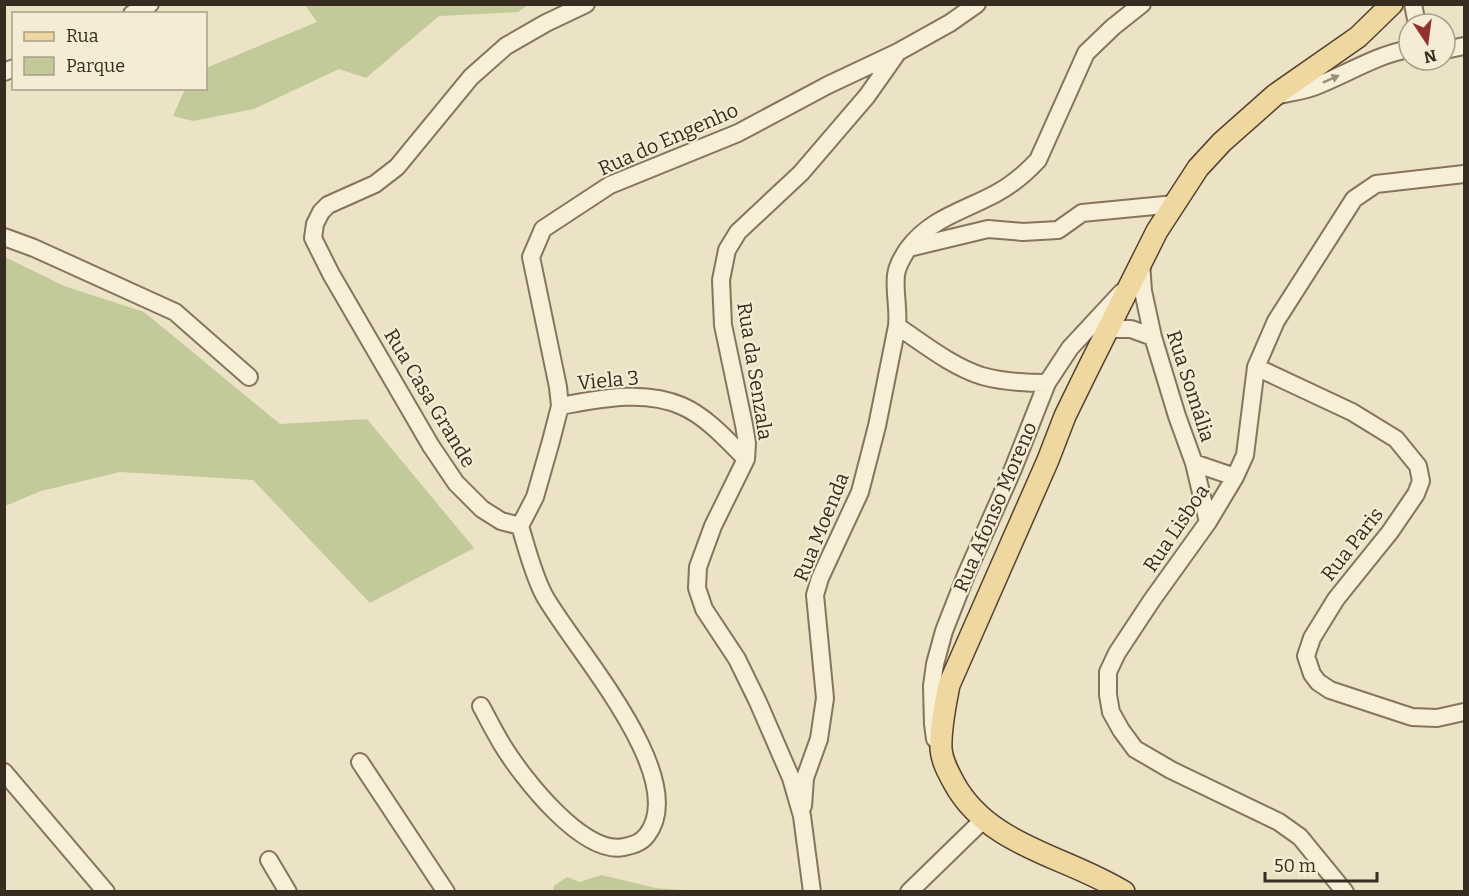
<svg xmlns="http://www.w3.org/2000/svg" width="1469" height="896" viewBox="0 0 1469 896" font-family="Bitter,serif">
  <rect width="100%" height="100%" fill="#ece2c5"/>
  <path fill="#c3ca99" d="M305 5H528L518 12 439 16 366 78 339 69 254 109 193 121 173 116 185 89 206 88V68L317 22Z
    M5 257 64 286 144 312 280 424 367 419 474 548 370 603 253 480 120 472 41 491 5 506Z
    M601 875 656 888 694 891H553L554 886 567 877 580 882Z"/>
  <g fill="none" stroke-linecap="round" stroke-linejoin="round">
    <defs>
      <path id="minor" d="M1413 4 1417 24
        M132 14 150 4
        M1445 50 1464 46
        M4 72 14 68
        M1279 95C1291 92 1304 91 1316 86 1347 74 1376 55 1409 49
        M4 237 34 248 175 312 249 377
        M909 248 988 229 1023 232 1058 230 1082 213 1175 204
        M1141 262 1143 291 1153 337 1177 416 1194 463 1208 522
        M897 326C924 344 951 366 982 376 1003 382 1025 383 1047 383
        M1108 329H1131L1153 337
        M1256 367 1352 412 1396 439 1418 466 1421 481 1416 494 1390 532 1336 599 1312 638 1306 656 1312 674 1318 682 1330 690 1412 717 1437 718 1464 712
        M560 406C599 399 644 389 682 406 707 417 727 440 746 459
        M1194 463 1235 477
        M520 526 535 497 551 441 560 406 558 387 531 257 543 229 610 185 738 133 828 85 898 52 950 23 977 4
        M520 526 501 521 482 509 456 483 431 446 331 274 313 238 315 224 321 212 328 205 375 184 397 167 471 77 506 46 546 23 586 4
        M481 706C488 719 495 733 503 746 522 777 583 856 624 847 633 845 641 843 647 835 692 777 572 646 544 595 533 574 527 549 520 526
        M935 739 933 724 932 686 935 664 944 631 966 575 1013 469 1047 383 1070 348 1122 292
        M360 762 446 892
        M4 772 106 892
        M803 806 805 778 819 739 825 698 815 595 820 578 860 492 877 426 897 326C899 309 894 292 896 275 897 266 902 258 907 250 929 219 963 211 995 194 1012 185 1025 174 1038 160L1086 53 1113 27 1142 4
        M269 860 288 892
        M812 892 802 816 791 778 758 702 737 659 704 609 697 588 698 567 713 526 746 459 747 443 744 425 723 325 721 280 727 250 738 232 801 173 867 96 898 52
        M909 892 983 820
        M1345 892 1300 837 1279 822 1171 770 1135 749 1121 730 1111 712 1108 695V672L1117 653 1152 600 1208 522 1235 477 1245 455 1256 367 1276 321 1354 199 1376 184 1464 174"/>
      <path id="major" d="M1124 892C1067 856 989 847 954 783 948 772 942 761 941 749 940 728 945 706 949 685L1048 460 1065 416 1086 373 1157 231 1198 168 1222 142 1275 95 1358 37 1392 4"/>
    </defs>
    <use href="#minor" stroke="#87745c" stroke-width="20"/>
    <use href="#major" stroke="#554230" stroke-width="24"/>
    <use href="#minor" stroke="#f7efd8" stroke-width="16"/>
    <use href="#major" stroke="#eed89f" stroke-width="21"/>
  </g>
  <defs><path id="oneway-solid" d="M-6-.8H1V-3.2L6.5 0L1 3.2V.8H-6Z" transform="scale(1.5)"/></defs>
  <use fill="#978e7c" href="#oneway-solid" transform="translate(1331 79) rotate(-24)"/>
  <g text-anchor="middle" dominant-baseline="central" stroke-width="4.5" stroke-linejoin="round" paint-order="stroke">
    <g font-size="20" fill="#372c1f" stroke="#f4ecd4">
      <text transform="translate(668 139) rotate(-24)">Rua do Engenho</text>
      <text transform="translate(755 371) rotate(81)">Rua da Senzala</text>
      <text transform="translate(608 380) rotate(-5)">Viela 3</text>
      <text transform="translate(1191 386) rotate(72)">Rua Somália</text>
      <text transform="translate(430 398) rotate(59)">Rua Casa Grande</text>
      <text transform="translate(995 507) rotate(-67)">Rua Afonso Moreno</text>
      <text transform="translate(821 527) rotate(-68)">Rua Moenda</text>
      <text transform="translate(1176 528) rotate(-56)">Rua Lisboa</text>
      <text transform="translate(1352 544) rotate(-52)">Rua Paris</text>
    </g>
  </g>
  <rect width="1469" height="896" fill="none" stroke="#372c1f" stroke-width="12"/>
  <rect x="12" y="12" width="195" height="78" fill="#f4ecd4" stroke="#a89f8c" stroke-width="1.5"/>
  <rect x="24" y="32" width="30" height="9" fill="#eed89f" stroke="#a89f8c" stroke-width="1.5"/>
  <text x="66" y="42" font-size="18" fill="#372c1f">Rua</text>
  <rect x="24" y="57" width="30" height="18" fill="#c3ca99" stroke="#a89f8c" stroke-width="1.5"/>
  <text x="66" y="72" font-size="18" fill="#372c1f">Parque</text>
  <g transform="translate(1427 42) rotate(167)"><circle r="28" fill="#f4ecd4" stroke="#a89f8c" stroke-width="1.5"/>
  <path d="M0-4.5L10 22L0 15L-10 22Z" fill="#93312e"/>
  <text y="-9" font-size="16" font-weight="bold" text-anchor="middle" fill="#372c1f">N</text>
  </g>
  <path d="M1265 872v9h112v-9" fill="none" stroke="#372c1f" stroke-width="3"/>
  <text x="1274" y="872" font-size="18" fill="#372c1f" stroke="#f4ecd4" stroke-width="4.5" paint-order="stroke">50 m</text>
</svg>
